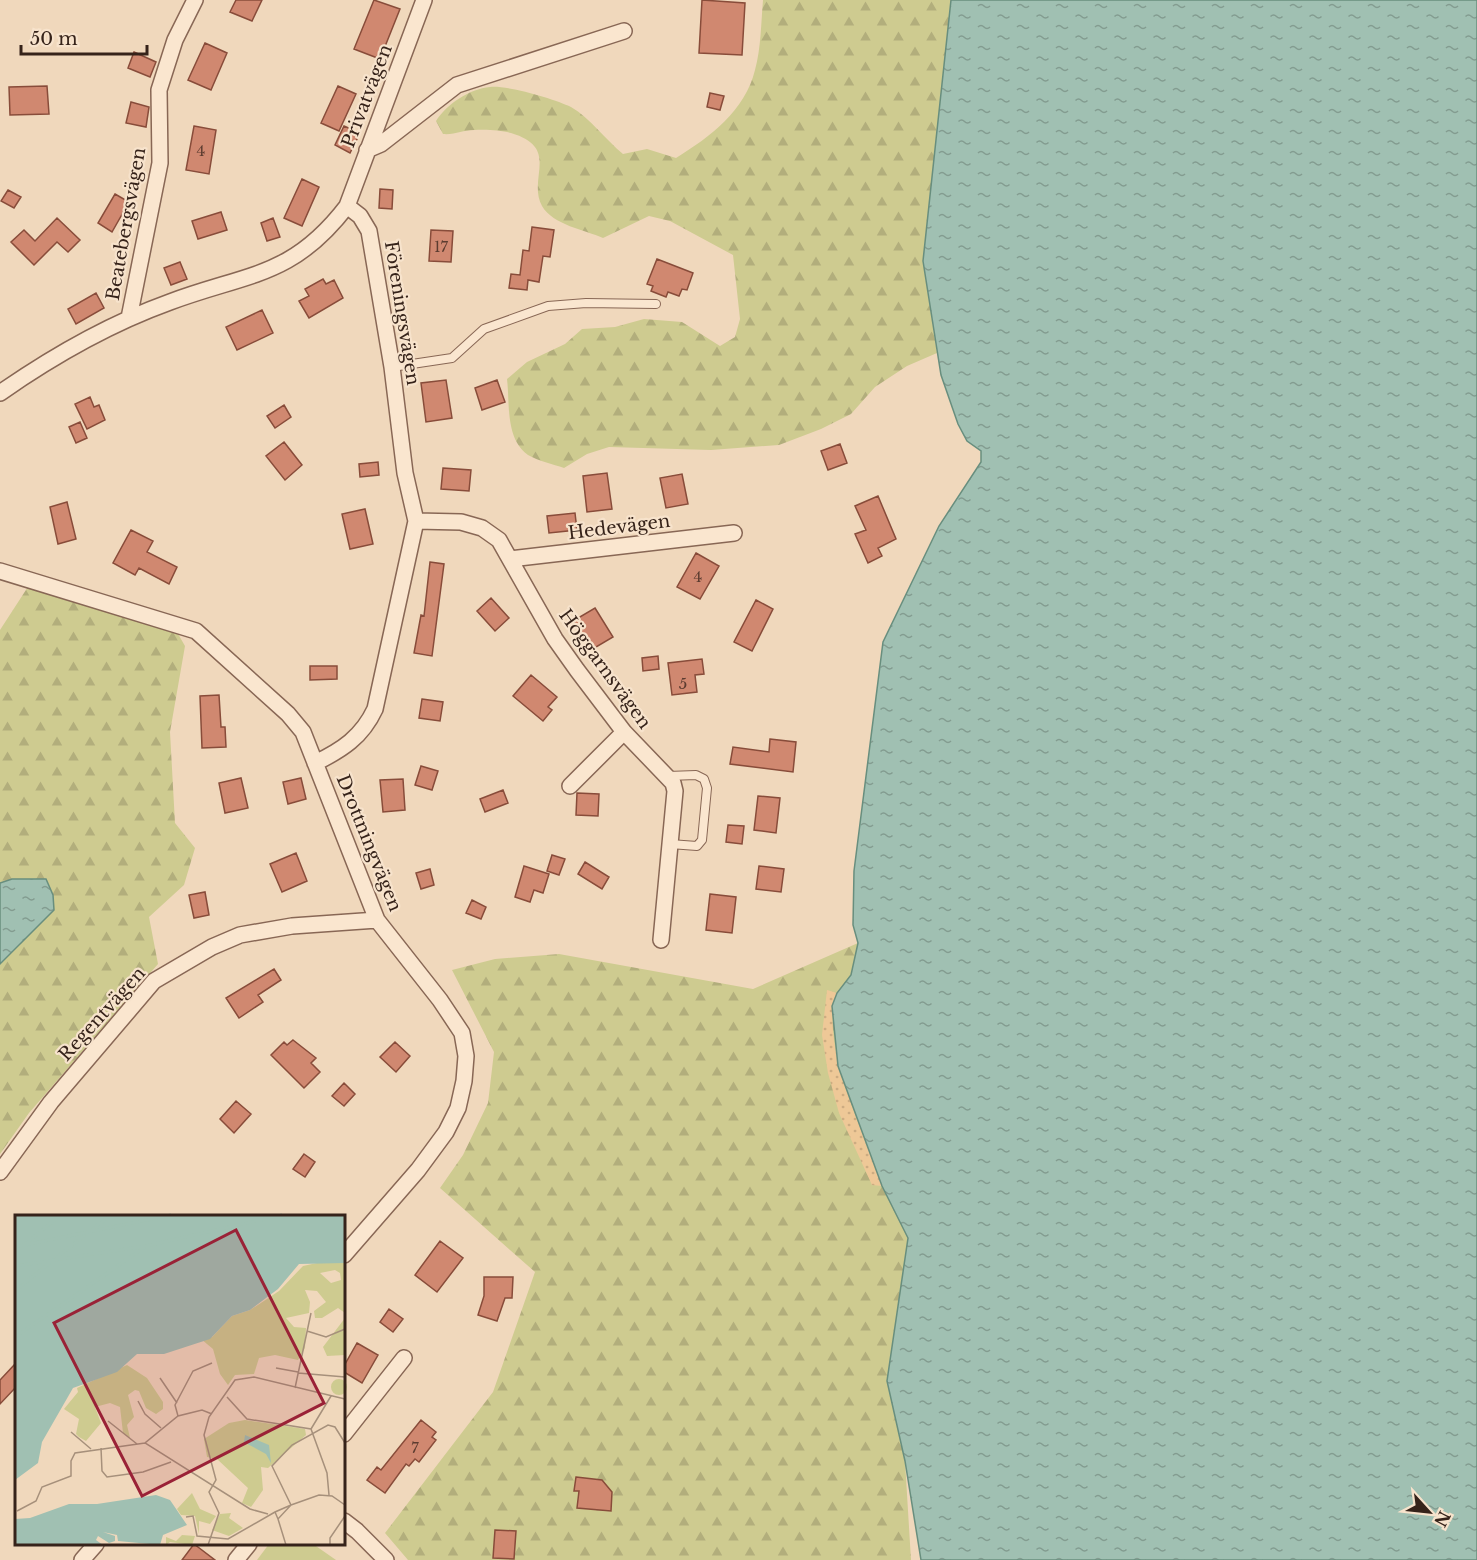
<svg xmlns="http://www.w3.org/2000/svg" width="1477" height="1560" viewBox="0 0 1477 1560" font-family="'Libre Baskerville',serif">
  <defs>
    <pattern id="forest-firs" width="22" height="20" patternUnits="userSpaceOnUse" patternTransform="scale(1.5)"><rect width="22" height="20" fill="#cecb90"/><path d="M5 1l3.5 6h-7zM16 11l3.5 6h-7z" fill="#b2ae7c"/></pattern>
    <pattern id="sand-dots" width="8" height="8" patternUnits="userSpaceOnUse" patternTransform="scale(1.5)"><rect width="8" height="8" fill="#eec897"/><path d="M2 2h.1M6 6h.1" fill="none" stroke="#cdac82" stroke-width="1.8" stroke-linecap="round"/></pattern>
    <pattern id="water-ripples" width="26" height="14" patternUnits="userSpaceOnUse" patternTransform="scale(1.5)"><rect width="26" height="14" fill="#a0c0b2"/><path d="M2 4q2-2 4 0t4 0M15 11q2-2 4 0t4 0" fill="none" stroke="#839c90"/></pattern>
  </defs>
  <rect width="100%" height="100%" fill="#f0d8bc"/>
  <path fill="url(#forest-firs)" d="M763 0H951L923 261 937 353 907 366 875 387 851 414 821 429 779 445 711 450 609 447 587 454 564 468C553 464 538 461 528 455 505 439 510 403 507 379L527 362 565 344 582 329 615 327 644 319 682 322 720 346 735 337 740 319 733 255 670 221 649 216 603 238C585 230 553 225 542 206 527 178 561 148 511 133 501 130 485 129 474 130 463 130 455 135 443 134L436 121C447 104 469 89 490 87 507 85 555 99 571 107 590 118 606 140 623 154L647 149 676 158C710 137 745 111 755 70 761 48 761 23 763 0Z
    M35 576 170 620 185 646 170 732 175 823 195 848 184 885 149 917 158 964 29 1113 0 1154V630Z
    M858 943 851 975 837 993 872 1152 882 1186 908 1238 887 1381 905 1461 911 1560H408L385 1533 493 1392 535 1272 440 1188 463 1155 488 1103 494 1052 452 970 495 959 559 954 753 989Z"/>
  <path fill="url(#sand-dots)" d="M827 990 837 993C818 1048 866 1133 882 1186L872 1185 839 1113 828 1073 822 1035Z"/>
  <path fill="#cecb90" d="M269 1544H313L336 1560H257Z"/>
  <path fill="url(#water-ripples)" stroke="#688e7e" stroke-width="1.5" d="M951 0H1477V1560H921L905 1461 887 1381 908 1238 882 1186 838 1066 832 1006 837 993 851 975 858 943 853 925 854 871 883 642 939 526 981 462V451L967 441 958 424 941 375 923 261Z
    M12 879H46L53 895 54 910 0 964V883Z"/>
  <path fill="#d08870" stroke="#884c3a" stroke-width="1.5" d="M236 0H262L252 21 230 12Z
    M374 0 400 9 380 59 354 49Z
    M702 0 745 3 742 55 699 53Z
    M205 43 227 53 211 90 188 80Z
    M134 52 156 62 150 77 128 68Z
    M47 86 49 114 10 115 9 87Z
    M338 86 356 94 339 131 321 123Z
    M710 93 724 96 720 110 707 107Z
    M131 102 149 107 146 127 126 123Z
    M194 126 216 130 209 174 186 170Z
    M344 126 360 133 350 153 335 145Z
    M302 179 319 187 302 226 284 218Z
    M380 189 393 190 392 209 379 208Z
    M8 190 21 197 14 208 1 201Z
    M115 194 129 202 112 232 98 223Z
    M221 212 227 230 198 239 192 221Z
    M57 218 80 240 68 252 57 242 34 265 11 242 24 230 35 241Z
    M273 218 280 237 267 241 261 223Z
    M532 227 554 230 550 257 543 256 539 282 528 280 527 290 509 288 511 274 520 275 523 250 529 251Z
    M431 230 453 231 451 262 429 261Z
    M657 259 693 273 687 290 682 289 679 296 668 292 666 297 651 291 653 286 647 284Z
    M180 262 187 279 171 285 164 268Z
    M323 279 326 284 334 280 343 298 309 318 299 301 309 296 305 289Z
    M96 293 104 308 76 324 68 309Z
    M262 310 273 333 237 350 226 327Z
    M446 380 452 418 426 422 421 383Z
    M497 380 505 402 482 410 475 388Z
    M90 397 94 407 99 405 105 420 87 429 75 404Z
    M284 405 291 417 275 428 267 416Z
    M80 422 87 438 76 443 69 427Z
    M284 442 302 465 285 480 266 456Z
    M840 444 847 463 828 470 821 451Z
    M378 462 379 475 360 477 359 464Z
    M443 468 471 470 469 491 441 489Z
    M607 473 612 509 587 512 583 476Z
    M682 474 688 504 666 508 660 478Z
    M878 496 896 539 878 548 882 556 868 563 855 534 866 530 855 506Z
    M67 502 76 539 58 544 50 507Z
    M365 509 373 544 350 549 342 514Z
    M575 513 577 530 549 533 547 516Z
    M131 530 153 541 147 552 177 567 169 584 139 568 135 575 113 563Z
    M696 553 719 566 700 599 677 587Z
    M430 562 444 564 432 656 414 653 421 615 424 616Z
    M491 598 509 618 495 631 477 611Z
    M756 600 773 609 752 651 734 642Z
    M595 608 613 637 591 650 573 621Z
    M658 656 659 669 643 671 642 658Z
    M702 659 704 674 695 675 697 692 672 695 668 663Z
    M310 666H337V679L310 680Z
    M531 675 557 697 548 707 552 710 543 721 513 696Z
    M219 695 221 727H225L226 747 202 748 200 696Z
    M422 699 443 702 440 721 419 718Z
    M770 739 796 742 793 772 730 764 733 747 769 752Z
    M421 766 438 771 432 790 415 785Z
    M241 778 248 808 225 813 219 783Z
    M301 778 306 799 288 804 283 782Z
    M403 779 405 810 383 812 380 780Z
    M503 790 508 803 485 812 480 799Z
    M577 793 599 794 598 816 576 815Z
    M758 796 780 798 776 833 754 830Z
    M728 825 744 826 742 844 726 842Z
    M296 853 307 881 282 892 270 864Z
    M552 855 565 859 559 875 547 871Z
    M585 862 609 877 602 889 578 874Z
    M524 866 549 874 543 893 534 890 530 902 515 897Z
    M759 866 784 869 781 892 756 889Z
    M430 869 434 885 421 889 416 873Z
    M205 892 209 915 194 918 189 895Z
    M710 894 736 897 732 933 706 930Z
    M472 900 486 907 481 919 466 913Z
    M274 969 281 980 258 995 263 1002 239 1018 226 998Z
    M293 1040 316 1058 311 1063 320 1072 304 1088 271 1055 284 1042 287 1045Z
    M395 1042 410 1056 396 1072 380 1057Z
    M344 1083 355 1094 344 1106 332 1096Z
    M236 1101 251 1114 234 1133 220 1119Z
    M304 1154 315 1162 305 1177 293 1169Z
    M440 1241 463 1258 437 1292 415 1275Z
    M484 1277H513L512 1298H505L497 1321 478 1315 484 1296Z
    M389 1309 403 1319 393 1332 380 1322Z
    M357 1343 378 1355 362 1383 344 1372V1366Z
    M16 1363V1387L0 1404V1380Z
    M421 1420 436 1432 432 1437 436 1440 419 1462 415 1459 409 1466 406 1464 385 1493 367 1480 377 1467 381 1470Z
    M576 1477 602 1480 612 1492 611 1511 577 1508 579 1491H574Z
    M495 1530 516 1531 514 1559 493 1558Z
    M194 1544 215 1560H182Z"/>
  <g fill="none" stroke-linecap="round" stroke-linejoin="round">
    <defs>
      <path id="lane" d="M392 367 452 358 484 329 548 306 586 303 656 304
        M668 776 696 775 704 779 707 788 702 840 697 846 670 844"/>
      <path id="street" d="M367 150 381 144 457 85 624 31
        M347 206 424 0
        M129 318 160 163 159 90 175 40 195 0
        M0 393C53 356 109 324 170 302 247 273 292 278 347 206L360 216 369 231 392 367 405 473 416 521 375 709C362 737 342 750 315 763
        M416 521 461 522 482 528 499 540 555 639 577 670 624 732 673 783 675 791 661 940
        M510 559 734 533
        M0 571 196 631 288 714 303 732 377 920 440 1000 462 1033 466 1056 464 1081 458 1108 446 1132 418 1170 344 1255
        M570 786 624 732
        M0 1172 51 1102 154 981 212 947 240 935 292 926 377 920
        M344 1434 404 1358
        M344 1521 357 1531 386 1560
        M82 1560 96 1544
        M236 1560 249 1544"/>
    </defs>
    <use href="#lane" stroke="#886755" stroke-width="10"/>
    <use href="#street" stroke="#886755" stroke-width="18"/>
    <use href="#lane" stroke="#fae6cf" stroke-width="8"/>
    <use href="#street" stroke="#fae6cf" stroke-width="15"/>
  </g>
  <g text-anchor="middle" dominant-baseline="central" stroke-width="4.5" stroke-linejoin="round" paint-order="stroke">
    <g font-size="15" fill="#5c3c30">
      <text x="201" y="150">4</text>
      <text x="441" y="246">17</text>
      <text x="698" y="576">4</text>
      <text x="683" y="683">5</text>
      <text x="415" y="1447">7</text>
    </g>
    <g font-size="18" fill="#36231a" stroke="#f7e3cc">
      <text transform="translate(367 96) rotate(-69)">Privatvägen</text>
      <text transform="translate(126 224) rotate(-80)">Beatebergsvägen</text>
      <text transform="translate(402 313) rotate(81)">Föreningsvägen</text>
      <text transform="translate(619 527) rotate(-7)">Hedevägen</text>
      <text transform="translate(605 669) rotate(54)">Höggarnsvägen</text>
      <text transform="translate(369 843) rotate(68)">Drottningvägen</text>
      <text transform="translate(102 1014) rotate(-48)">Regentvägen</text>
    </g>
  </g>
  <g transform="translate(15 1215)">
    <rect width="330" height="330" fill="#f0d8bc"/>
    <path d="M167 320 180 321 177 330 155 327 151 330V322L161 326Z" fill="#cecb90"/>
    <path d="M311 46 330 48V98L323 93 307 103H300L299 96 311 87 302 76 290 75 295 87 294 98 271 103 279 112 291 113 290 133 283 145 260 140 244 143 239 159 220 160 213 170 205 159 198 134 186 124 197 122 217 101 235 95 264 76 288 51ZM320 55 325 58 326 65 316 68 305 58ZM330 103V140L312 141 308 132ZM112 150 132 163 148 187V194L141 199 131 193 124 176 120 175 113 180 119 202 112 210 115 223 108 218 105 192 95 188 80 192 86 208 71 226 64 222 61 219 64 204 49 194 63 177 62 173ZM316 172a8 8 0 1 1 16 0a8 8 0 1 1-16 0ZM230 205 290 214 291 220 253 253 246 252 248 275 236 292 227 288 233 273 202 244 192 242 189 224 214 208ZM177 278 185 294 201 301 195 309 184 306V319L180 301 166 300 162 294ZM216 298 214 303 228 313 214 321 197 315 205 299Z" fill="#cecb90" fill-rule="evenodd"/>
    <path d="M0 0H330V48L284 49 263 74 235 95 217 101 195 124 149 139H122L102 157 58 173 27 227 23 248 0 265ZM230 220 254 230 256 248 251 239 229 227ZM141 280 155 285 172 310 148 320 145 330 103 326 102 320 88 317 100 321V326L94 328 83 321 81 325 88 330H0V304L15 303 54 289H82Z" fill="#a0c0b2"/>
    <path fill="none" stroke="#a0c0b2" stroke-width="3" d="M74 17 96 0M10 29 46 0M0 32 156 0M41 43 70 20M0 51 131 31 267 0M0 76 37 46M0 122 130 32"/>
    <path fill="none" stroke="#a6907b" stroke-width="1.5" d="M292 116 311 122 330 114M261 153 283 157M283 158 330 162M145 163 162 188M280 173 296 98M212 182 232 204 296 214 312 258 314 280M123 186 130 199 146 213M197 199 187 195 163 201 130 228 235 294 253 299M163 201 160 190 178 156 197 148M93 206 122 229M296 214 316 181M56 217 76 234M86 233 87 256 92 262 128 257 156 247M276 290 257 251 277 230 313 210 320 212 330 228M276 290 263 304 260 297 276 290 304 280 317 281 330 290M2 296 21 286 27 272 56 261V246L60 238 130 228M171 302 178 301 182 321 213 324 260 297M263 304 271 330M193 330 204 298 194 277 201 265 189 220 194 202 220 165 239 162 330 184M315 330V323L330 301"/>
    <path fill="#9a2237" fill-opacity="0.15" stroke="#9a2237" stroke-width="3" d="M221 15 309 188 127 281 39 108Z"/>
    <rect width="330" height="330" fill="none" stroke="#36231a" stroke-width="3"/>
  </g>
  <g transform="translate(1429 1512) rotate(117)" stroke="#f7e3cc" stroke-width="4.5" paint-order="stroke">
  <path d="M0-4.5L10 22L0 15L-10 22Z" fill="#36231a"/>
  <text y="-9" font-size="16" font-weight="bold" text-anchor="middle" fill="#36231a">N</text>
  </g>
  <path d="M21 45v9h126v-9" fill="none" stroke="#36231a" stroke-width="3"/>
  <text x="30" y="45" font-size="18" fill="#36231a" stroke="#f7e3cc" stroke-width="4.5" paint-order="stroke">50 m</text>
</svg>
